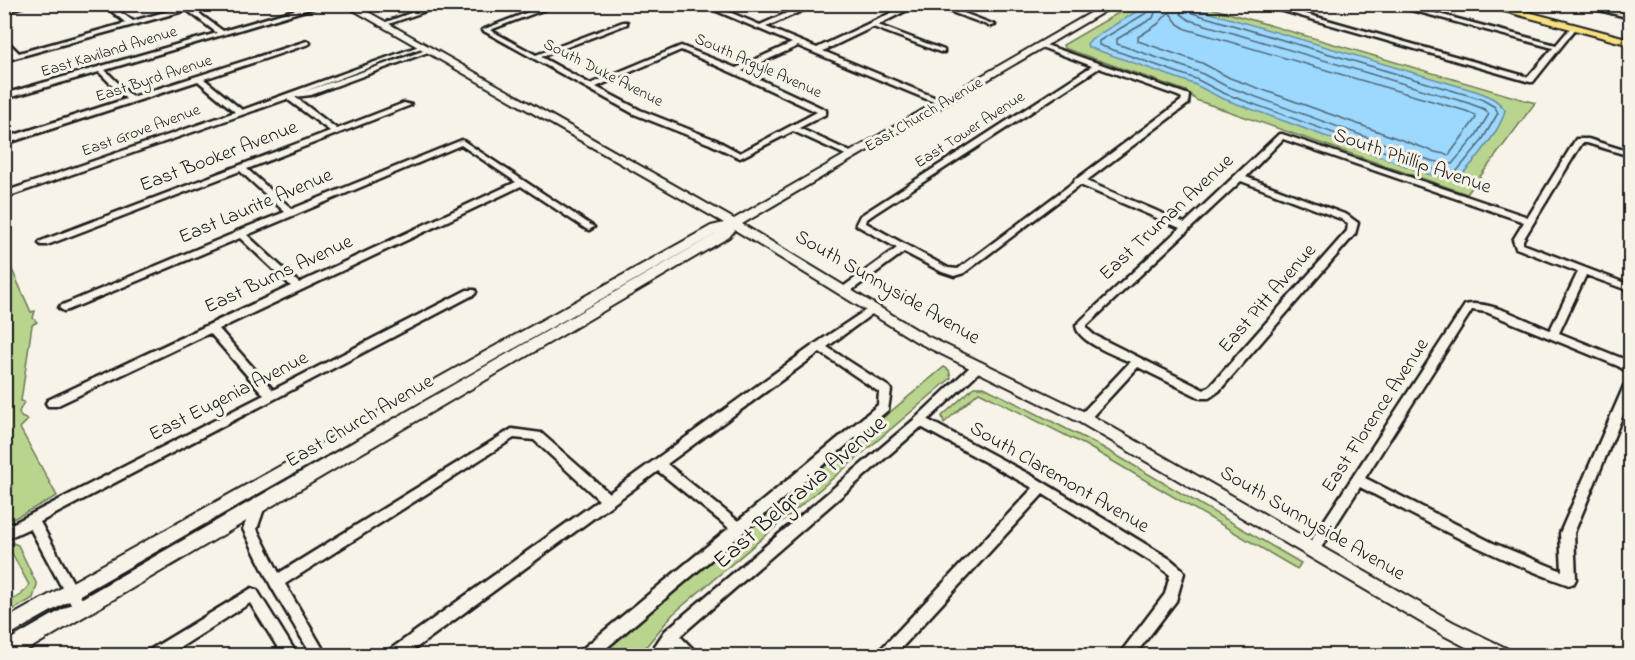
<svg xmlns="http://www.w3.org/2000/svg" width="1635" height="660" viewBox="0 0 1635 660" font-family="'Indie Flower',sans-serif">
  <rect width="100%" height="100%" fill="#f7f3e8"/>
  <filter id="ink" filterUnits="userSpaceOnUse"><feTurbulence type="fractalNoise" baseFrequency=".0167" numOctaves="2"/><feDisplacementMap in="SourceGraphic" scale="12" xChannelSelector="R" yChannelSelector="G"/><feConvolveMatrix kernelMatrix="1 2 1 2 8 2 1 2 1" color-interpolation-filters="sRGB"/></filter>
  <g filter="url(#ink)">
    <path fill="#b9d58d" stroke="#6a7854" stroke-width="1.5" d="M1132 5H1201L1535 103 1467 194 1196 100 1186 91 1064 48 1063 45Z
      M5 254 31 312 35 311 33 318 37 322 32 325 21 401 24 402 19 412 21 417 28 420 20 428 57 496 5 523Z
      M944 367 949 370 951 378 673 614 639 655H600Z
      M974 387H984L1102 447 1301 563 1297 569 1085 445 979 392 944 423 942 416Z
      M13 543 18 545 37 585 33 598 5 615V604L21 595 29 585 7 544Z"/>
    <path fill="#9dd8fe" stroke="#698da4" stroke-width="1.5" d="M1149 4 1184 5 1472 90C1486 94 1496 98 1505 110 1501 130 1474 163 1459 177L1453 179 1428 174 1221 98 1194 84 1088 47 1087 44 1091 39Z"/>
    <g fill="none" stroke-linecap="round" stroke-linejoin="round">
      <path stroke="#506776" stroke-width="1.5" d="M1151 4 1148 12 1099 41V45L1196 79 1223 93 1430 168 1443 172H1456L1481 142 1498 113 1495 107 1481 99 1192 13 1188 10 1187 4
        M1158 4 1153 18 1117 39V44L1199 72 1226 86 1432 161 1452 164 1475 137 1489 114 1484 109 1468 103 1189 20 1181 14 1179 4
        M1169 12 1178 24 1186 29 1466 111 1475 115 1476 118 1449 155 1435 152 1230 78 1202 63 1138 41V37L1158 24Z"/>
      <defs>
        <path id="minor" d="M193 4H205L193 9 223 31 314 4H326L105 70 132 97 307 41 310 43 309 44 204 79 242 110 419 46 424 47 303 92 426 50 431 51 311 95 295 97 337 129 404 103 411 105 247 169 292 209 462 140 594 227 589 230 586 229 521 186 219 329 273 390 467 290H475L476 292 475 294 40 522 87 608 85 612 80 614 75 612 30 528 4 540V528L264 395 210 333 56 406H48L46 403 48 400 291 286 240 238 68 310 64 311 59 308 60 306 235 233 237 231 285 212 240 171 47 245H41L39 243 41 241 330 131 287 99 4 198V192L235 112 198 81 11 142H5V138L126 99 99 72 4 99V94L217 33 187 10 4 61V57L13 54 4 45V38L19 53 126 23 109 9V7H113L133 21ZM461 145 516 182 299 283 247 235Z
          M435 4H446L383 26 378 25Z
          M549 4H559L490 30 536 55 623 22H627V24L541 57 590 84 681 46 736 68 792 43 700 4H710L760 25 807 4H817L766 27 817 48 910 4H919L878 25 944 50V52H940L873 27 823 51 948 103 941 105 798 46 742 71 826 110V114L799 128 857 155 853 157H850L793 131 740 158 710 144 634 114 482 30ZM681 50 733 73 817 112 740 153 716 140 640 110 596 87Z
          M929 4H940L995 25 990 26Z
          M1259 4H1271L1528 77 1553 48 1389 4H1401L1556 45 1572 26 1577 27 1533 82H1530Z
          M1577 4H1590L1630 14V18Z
          M1043 44 1189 95 1188 104 1086 181 1185 223 1279 134H1282L1528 217 1576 139H1588L1630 152V156L1587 143H1582L1523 240V244L1630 285V291L1586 275 1559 333 1626 360 1630 364V373L1618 366 1486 312 1472 310 1365 478 1493 543 1562 571 1560 533 1624 386 1626 383 1630 382V398L1574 533 1576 579 1574 583 1569 585C1495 559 1428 523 1360 487L1317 554 1312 556 1307 554 1305 550 1465 305C1489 299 1527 321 1550 330L1578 272 1516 248 1513 240 1524 222 1283 139 1246 177 1347 215 1358 223 1355 234 1219 391 1209 398H1201L1138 367 1088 421H1080L1078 418 1080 415 1130 362C1115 355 1077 342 1076 325L1180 228 1080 185 964 273 954 276 942 272 904 252 848 293H840L839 291 840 289 897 248 858 226 856 224 860 216 1092 66 1041 47 1040 46ZM1099 68 1178 96 1182 98 1181 101 1078 178 1075 179 1074 182 958 269 948 268 866 223 867 219 874 214ZM1241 181 1341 219 1348 224 1347 231 1211 385 1204 390 1094 335 1086 328V326Z
          M872 306 876 307 877 309 876 311 827 347 889 387 891 390 888 410 597 656H578L580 651 729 528 658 471 405 656H386L388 651 599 500 534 440 514 438 285 584 327 656H312L271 586 243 529 254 502 259 501 264 502 265 506 257 529 279 573 512 429 541 433 609 493 815 344ZM820 352 879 392 878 405 738 521 667 464Z
          M977 363 982 367 981 370 928 420 1038 479 1170 559 1182 569 1184 573 1176 601 1134 656H1118L1165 594 1170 575 1160 567 1043 494 894 656H877L879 651 1033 488 921 427 680 636 695 651 697 656H680L671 647 664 656H648L665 631 916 418 973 364Z
          M252 588 257 590 298 656H283L250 603 167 656H146L148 651Z"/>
        <path id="tertiary" d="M343 4H354L734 219 1106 4H1117L742 224 927 336 1089 414 1453 622 1510 650 1512 656H1483L1441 634 1079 422 917 342 735 230 729 237 17 656H4V643L721 231 4 638V620L711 226 724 223Z"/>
        <path id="primary" d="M12 4H31L4 13V6Z
          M1478 4H1498L1630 39V45Z"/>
      </defs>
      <use href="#minor" stroke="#1c1c1c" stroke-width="5"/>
      <use href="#tertiary" stroke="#1c1c1c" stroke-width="4"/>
      <use href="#primary" stroke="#1c1c1c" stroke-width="4"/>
      <use href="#minor" fill="#f7f3e8" fill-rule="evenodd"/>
      <use href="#tertiary" fill="#f7f3e8" fill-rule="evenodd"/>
      <use href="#primary" fill="#f9e181" fill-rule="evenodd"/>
    </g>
  </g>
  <g text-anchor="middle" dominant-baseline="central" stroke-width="6" stroke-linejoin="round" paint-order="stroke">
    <g font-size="16" fill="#1c1c1c" stroke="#f7f3e8">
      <text transform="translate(109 52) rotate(-17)">East Kaviland Avenue</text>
      <text transform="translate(758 66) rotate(24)">South Argyle Avenue</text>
      <text transform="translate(603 73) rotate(27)">South Duke Avenue</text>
      <text transform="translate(154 79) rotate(-18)">East Byrd Avenue</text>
      <text transform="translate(924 115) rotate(-30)">East Church Avenue</text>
      <text transform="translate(970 130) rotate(-33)">East Tower Avenue</text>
      <text transform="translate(141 131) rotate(-20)">East Grove Avenue</text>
    </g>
    <g font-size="20" fill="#1c1c1c" stroke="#f7f3e8">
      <text transform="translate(219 157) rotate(-21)">East Booker Avenue</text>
      <text transform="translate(1412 162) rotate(19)">South Phillip Avenue</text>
      <text transform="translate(256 207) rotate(-23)">East Laurite Avenue</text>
      <text transform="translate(1167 218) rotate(-43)">East Truman Avenue</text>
      <text transform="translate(279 275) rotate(-25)">East Burns Avenue</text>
      <text transform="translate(887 288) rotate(30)">South Sunnyside Avenue</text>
      <text transform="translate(1268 299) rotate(-49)">East Pitt Avenue</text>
      <text transform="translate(229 397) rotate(-27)">East Eugenia Avenue</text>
      <text transform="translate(1376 416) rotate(-57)">East Florence Avenue</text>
      <text transform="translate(360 422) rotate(-30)">East Church Avenue</text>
      <text transform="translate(1059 478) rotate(30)">South Claremont Avenue</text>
      <text transform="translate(1312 524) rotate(30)">South Sunnyside Avenue</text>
    </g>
    <g font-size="24" fill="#1c1c1c" stroke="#f7f3e8">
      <text transform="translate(801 493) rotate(-41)">East Belgravia Avenue</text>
    </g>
  </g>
  <rect width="1635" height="660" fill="none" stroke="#f7f3e8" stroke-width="24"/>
  <rect x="12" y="12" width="1611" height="636" fill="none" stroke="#1c1c1c" stroke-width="2" filter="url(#ink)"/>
</svg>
